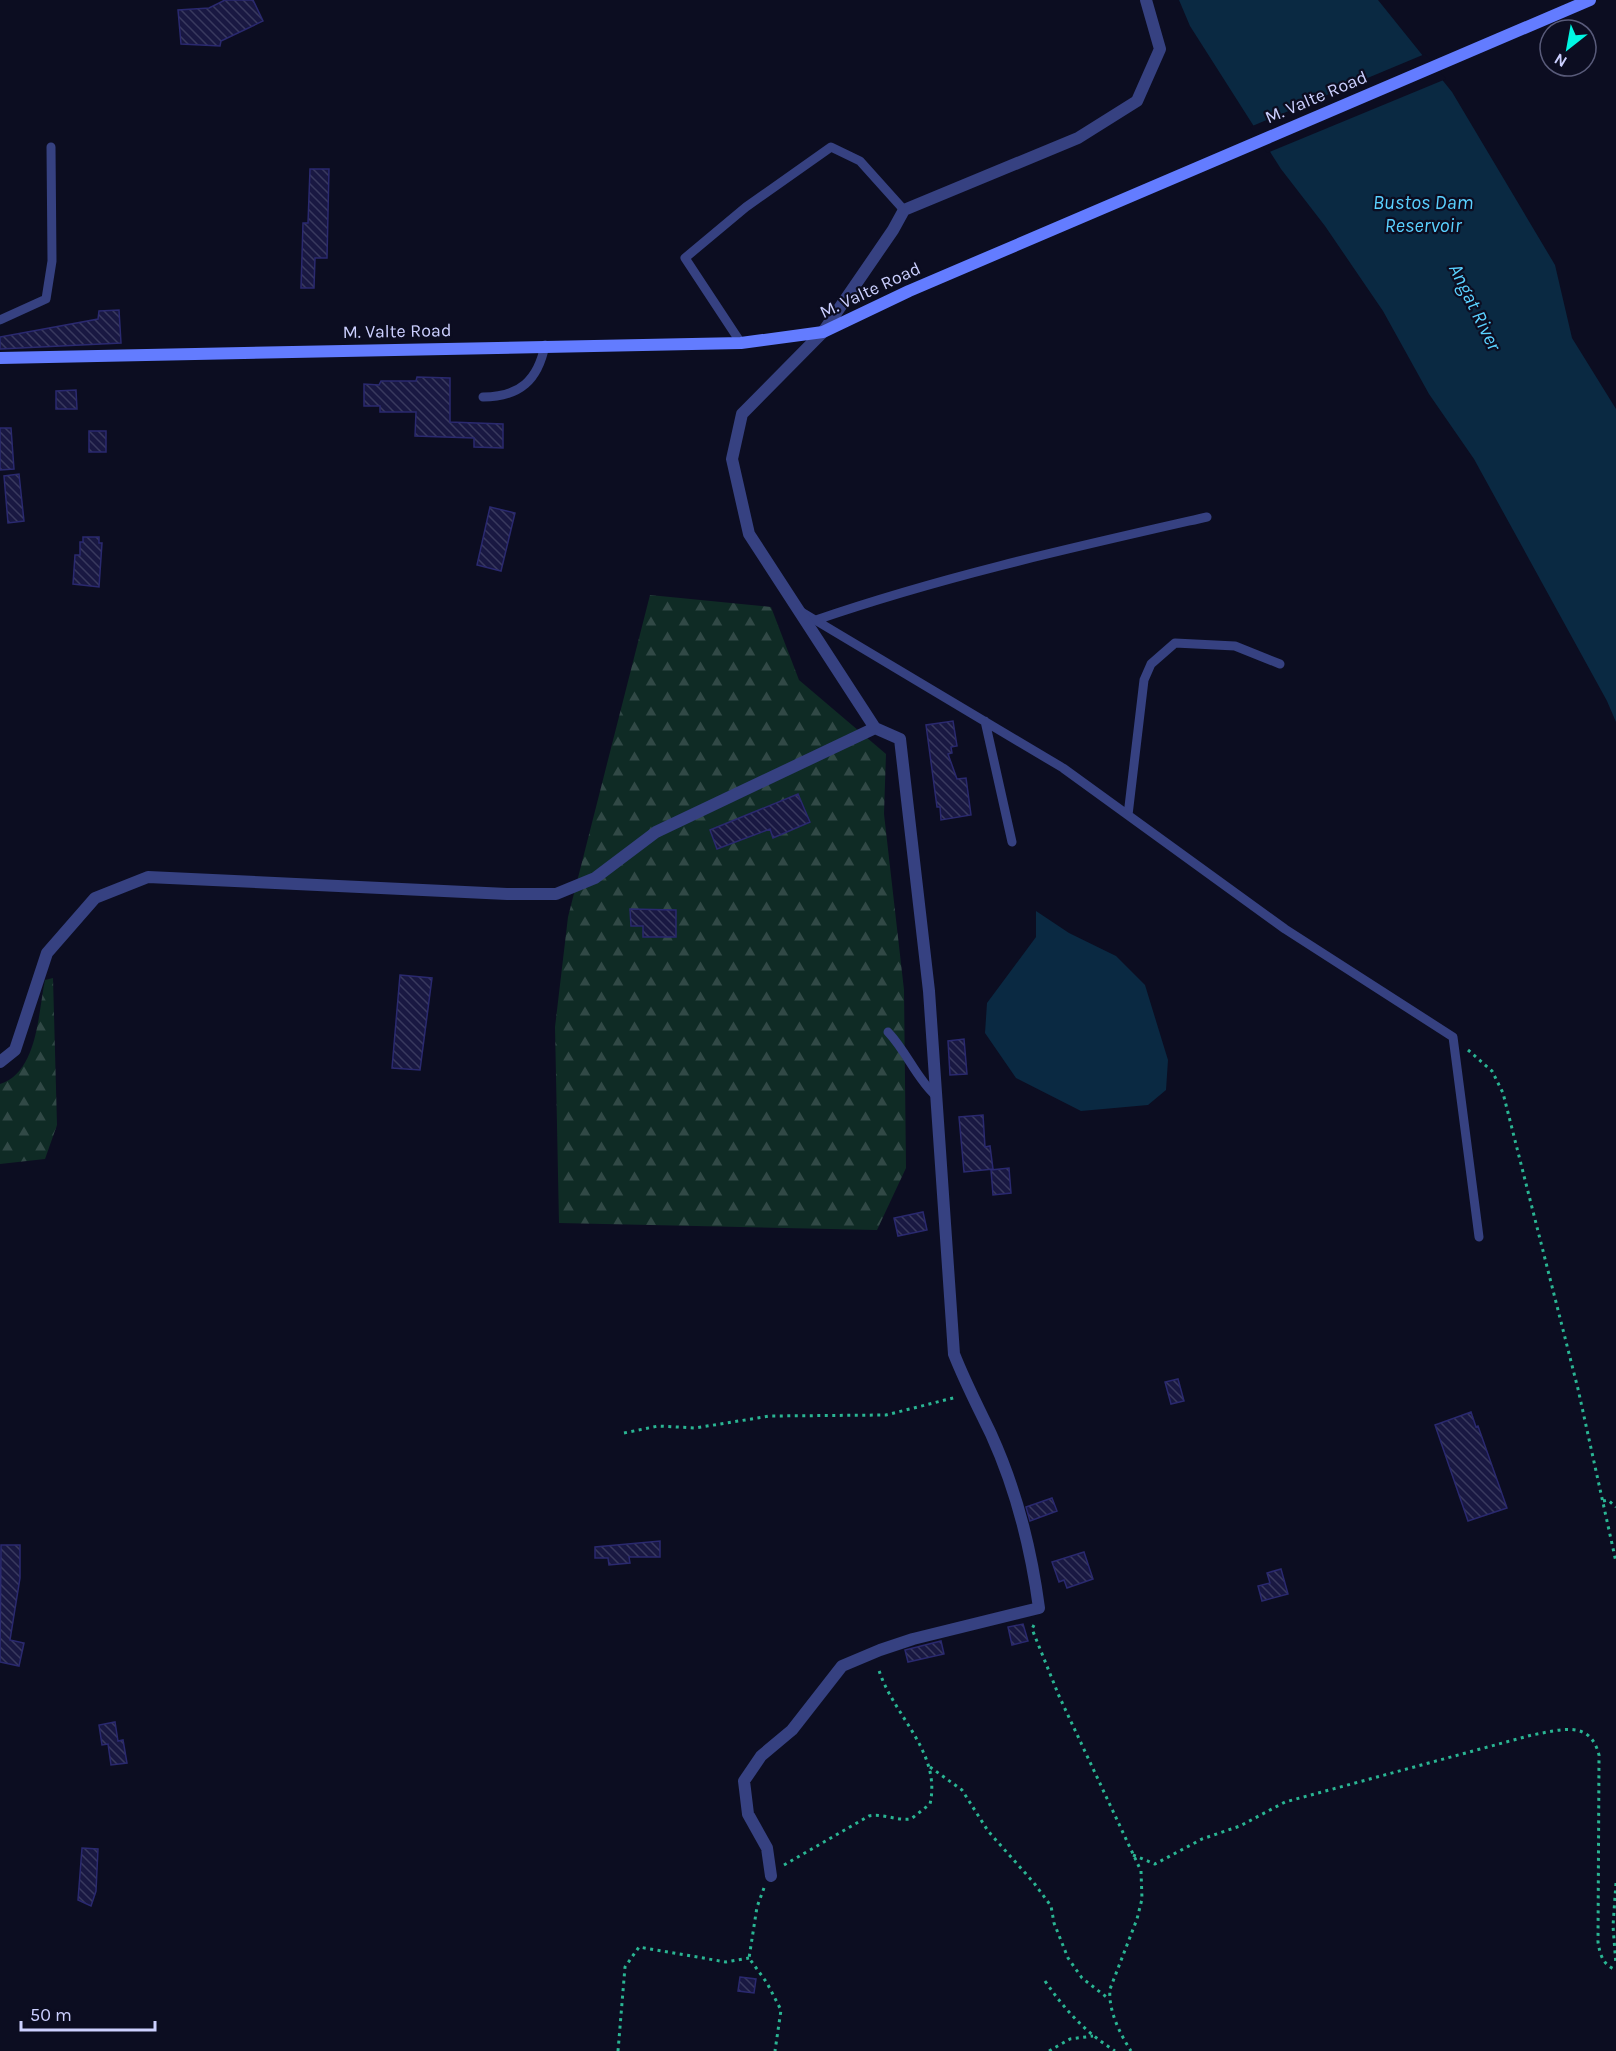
<svg xmlns="http://www.w3.org/2000/svg" width="1616" height="2051" viewBox="0 0 1616 2051" font-family="Karla,sans-serif">
  <defs>
    <pattern id="forest-firs" width="22" height="20" patternUnits="userSpaceOnUse" patternTransform="scale(1.5)"><rect width="22" height="20" fill="#0f2b25"/><path d="M5 1l3.5 6h-7zM16 11l3.5 6h-7z" fill="#314946"/></pattern>
    <pattern id="building-back-hatch" width="6" height="6" patternUnits="userSpaceOnUse" patternTransform="scale(1.5)"><rect width="6" height="6" fill="#191842"/><path d="M-1 5l2 2M0 0l6 6M5-1l2 2" fill="none" stroke="#39395e"/></pattern>
  </defs>
  <rect width="100%" height="100%" fill="#0c0d21"/>
  <path fill="url(#forest-firs)" d="M650 595 771 607 799 680 886 754 884 814 904 990 906 1168 877 1230 559 1223 555 1027 568 917Z
    M53 978 57 1125 45 1159 0 1164V1084C38 1072 38 1013 45 980Z"/>
  <path fill="#0a2942" d="M1179 0H1378L1452 92 1555 265 1572 338 1616 409V722L1607 701 1474 459 1429 394 1383 311 1325 226 1281 169 1190 26Z
    M1036 911 1069 933 1116 956 1145 985 1168 1060 1166 1090 1148 1105 1081 1111 1016 1078 985 1033 987 1003 1036 937Z"/>
  <path fill="#0c0d21" d="M1425 54 1446 79 1267 153 1250 127Z"/>
  <path fill="url(#building-back-hatch)" stroke="#2a296f" stroke-width="1.5" d="M225 0H253L263 21 221 41 220 46 181 44 178 10 209 8Z
    M310 169H329L327 258H315L314 288H301L303 223H308Z
    M119 310 121 343 0 349V337L98 319 99 311Z
    M417 377 450 378V422L503 424V448L474 447V438L415 436 416 412H380V406H364V384L379 385 381 381H416Z
    M76 390 77 409H56V391Z
    M0 428H11L14 469 0 470Z
    M89 431H106V452H89Z
    M19 474 24 521 8 523 4 476Z
    M490 507 515 513 501 571 477 565Z
    M83 537H99V543H102L99 587 73 584 75 555H80V542H83Z
    M953 721 957 746 951 747 952 753 948 754 957 779 966 778 971 815 941 820 940 807H937L926 725Z
    M798 794 810 822 773 838 770 829 717 849 710 830Z
    M630 909 676 910V937H643V926H631Z
    M400 975 432 978 420 1070 392 1068Z
    M964 1039 967 1074 950 1075 948 1041Z
    M983 1115 985 1147 990 1146 993 1169 964 1172 959 1117Z
    M1009 1168 1011 1193 993 1195 991 1170Z
    M923 1212 927 1230 898 1236 894 1218Z
    M1178 1379 1184 1401 1171 1404 1165 1382Z
    M1471 1412 1476 1427 1478 1426 1507 1508 1468 1521 1435 1425Z
    M1052 1498 1057 1511 1030 1521 1026 1507Z
    M660 1541V1557H629L630 1563 609 1565 608 1558H595V1547Z
    M1 1545H20V1578L10 1640 24 1643 19 1666 0 1662Z
    M1084 1552 1093 1579 1067 1588 1064 1580 1059 1582 1052 1562Z
    M1281 1569 1288 1594 1262 1601 1258 1586 1270 1583 1267 1573Z
    M1023 1624 1028 1641 1012 1645 1008 1627Z
    M941 1641 944 1654 908 1662 905 1650Z
    M115 1722 118 1741 123 1740 127 1763 111 1765 108 1744 102 1745 99 1725Z
    M82 1848 98 1849 96 1891 91 1906 78 1900Z
    M740 1977 756 1979 754 1993 738 1991Z"/>
  <g fill="none" stroke-linecap="round" stroke-linejoin="round">
    <path stroke="#2ab593" stroke-width="3" stroke-dasharray="3 4.5" stroke-linecap="butt" d="M1468 1050 1492 1071 1503 1093 1578 1389 1616 1562
      M624 1433 658 1426 695 1428 770 1416 886 1415 957 1397
      M1603 1501 1608 1500 1616 1507
      M1034 1625 1032 1629 1059 1696 1141 1871 1142 1899 1137 1919 1110 1989C1108 2010 1120 2034 1131 2051
      M930 1767 962 1790 988 1831 1034 1883 1051 1906 1054 1923 1068 1958 1082 1978 1109 1999
      M1133 1855 1155 1864 1202 1839 1240 1826 1285 1802 1532 1735C1560 1730 1590 1719 1599 1755L1598 1942C1600 1955 1603 1965 1616 1970
      M784 1865 869 1816C883 1813 896 1821 911 1819L930 1804C942 1751 891 1714 878 1667
      M1616 1883 1613 1926 1616 1965
      M764 1888 757 1907 749 1958 767 1983 781 2010 775 2051
      M1045 1981C1065 2010 1085 2032 1115 2051
      M618 2051 625 1967 639 1947 726 1962 749 1958
      M1049 2051 1070 2039 1093 2036"/>
    <path stroke="#364181" stroke-width="9" d="M0 320 46 299 52 261 51 147
      M741 343 685 258 746 207 831 147 860 161 904 210
      M483 397C520 397 538 380 545 345
      M800 611 1063 768 1285 929 1453 1037 1479 1237
      M816 620C944 576 1075 547 1207 517
      M985 721 1012 842
      M1128 815 1144 680 1151 664 1175 643 1235 646 1280 664
      M888 1032C907 1052 916 1078 936 1096"/>
    <path stroke="#364181" stroke-width="12" d="M875 728 749 534 732 459 742 414 823 332 893 230 904 210 1078 138 1137 101 1160 49 1146 0
      M0 1062 15 1050 47 953 95 898 148 877 507 894H556L595 878 656 832 875 728 900 739 929 991 954 1354C965 1382 978 1407 991 1434 1016 1489 1031 1548 1039 1608L913 1639 880 1650 842 1666 792 1730 761 1756 744 1781 748 1814 767 1848 771 1876"/>
    <path stroke="#637cff" stroke-width="12" d="M0 358 741 343 823 332 909 291 1590 0"/>
  </g>
  <g text-anchor="middle" dominant-baseline="central" stroke-width="4.5" stroke-linejoin="round" paint-order="stroke">
    <g font-size="18" fill="#ccd0ff" stroke="#0c0d21">
      <text transform="translate(1316 97) rotate(-23)">M. Valte Road</text>
      <text transform="translate(870 290) rotate(-25)">M. Valte Road</text>
      <text transform="translate(397 331) rotate(-1)">M. Valte Road</text>
    </g>
    <g font-size="20" font-style="italic" fill="#5ad1ff" stroke="#0c0d21">
      <text x="1423" y="202">Bustos Dam<tspan x="1423" dy="23">Reservoir</tspan></text>
      <text transform="translate(1475 307) rotate(64)">Angat River</text>
    </g>
  </g>
  <g transform="translate(1568 48) rotate(211)"><circle r="28" fill="#0c0d21" stroke="#595b7a" stroke-width="1.5"/>
  <path d="M0-4.5L10 22L0 15L-10 22Z" fill="#00f7e3"/>
  <text y="-9" font-size="16" font-weight="bold" text-anchor="middle" fill="#ccd0ff">N</text>
  </g>
  <path d="M21 2021v9h134v-9" fill="none" stroke="#ccd0ff" stroke-width="3"/>
  <text x="30" y="2021" font-size="18" fill="#ccd0ff" stroke="#0c0d21" stroke-width="4.5" paint-order="stroke">50 m</text>
</svg>
